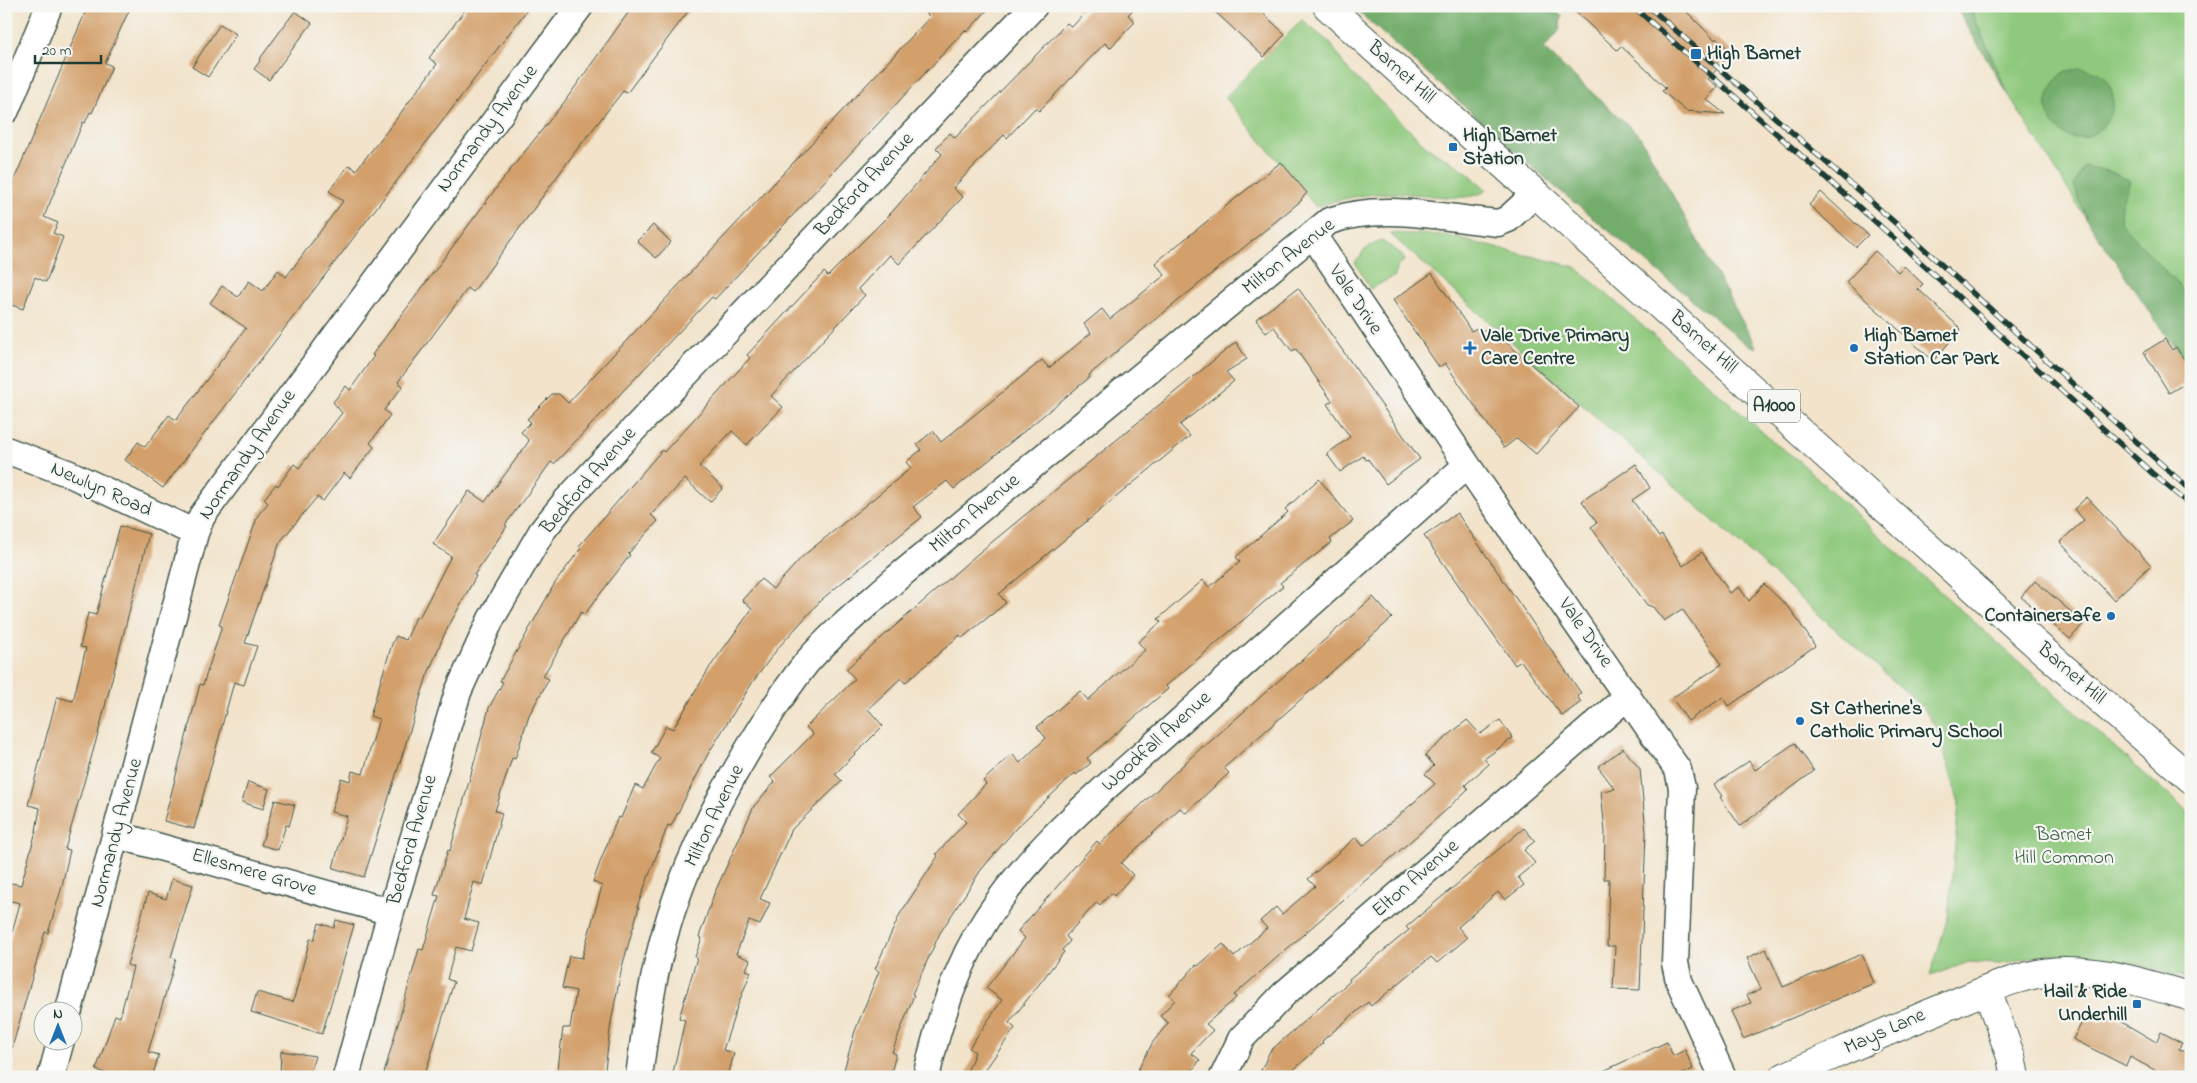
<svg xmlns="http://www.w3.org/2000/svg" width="2197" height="1083" viewBox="0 0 2197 1083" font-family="'Indie Flower',sans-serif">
  <rect width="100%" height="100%" fill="#f6f6f2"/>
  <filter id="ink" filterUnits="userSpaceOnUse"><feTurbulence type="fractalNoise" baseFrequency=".02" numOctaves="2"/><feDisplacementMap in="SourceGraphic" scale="10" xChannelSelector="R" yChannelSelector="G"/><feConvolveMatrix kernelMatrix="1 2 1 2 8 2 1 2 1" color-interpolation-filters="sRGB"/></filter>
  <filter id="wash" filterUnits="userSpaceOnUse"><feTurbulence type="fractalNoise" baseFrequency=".0096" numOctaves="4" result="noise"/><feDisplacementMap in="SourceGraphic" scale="20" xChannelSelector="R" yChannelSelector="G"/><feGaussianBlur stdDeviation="1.12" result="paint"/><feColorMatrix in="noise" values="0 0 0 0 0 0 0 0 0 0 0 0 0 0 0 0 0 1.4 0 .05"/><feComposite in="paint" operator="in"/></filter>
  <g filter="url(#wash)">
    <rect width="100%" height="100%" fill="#f2e3ca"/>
    <path fill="#8fc97d" stroke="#578358" d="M1969 6H2191V316L2087 220 2008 94Z
      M1302 20 1331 44 1347 69 1426 146 1466 171 1487 190C1469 205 1417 192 1392 193 1366 194 1341 198 1316 207L1225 97Z
      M1389 233 1443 235 1576 267 1777 445 1798 460 1926 579 2191 815V979L2139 965 2070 954 2048 955 1995 964 1969 962 1930 976 1948 917 1959 803 1939 734 1924 708Z
      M1380 240 1399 252 1405 260 1398 266 1395 276 1370 289 1355 262 1360 258 1363 251Z"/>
    <path fill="#73ad6c" stroke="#497550" d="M1352 6H1536L1562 15 1559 31 1544 49 1640 136 1757 348 1746 344 1553 185Z
      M1955 6H1969L2008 94Z
      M2079 68C2094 70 2105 73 2111 89 2119 110 2102 138 2077 138 2060 138 2044 117 2047 100 2048 91 2056 80 2062 73Z
      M2084 166 2109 171 2130 181 2121 205 2120 222 2191 299V372L2087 220 2074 185Z"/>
    <g id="blocks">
      <path fill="#d3a06c" d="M88 6H131L105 63 112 66 92 113 90 112 85 123 83 122 44 217 58 223 53 233 63 237 46 282 35 277 23 309 6 303V199Z
        M468 6H530L163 488 125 460 138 442 145 447 169 415 176 420 246 328 210 303 222 286 238 297 249 281 263 291 278 270 286 277 343 201 329 191 349 165 356 170 391 126 437 64 429 58Z
        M633 6H692L627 93 623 91 575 152 473 292 468 288 398 382 403 386 384 410 390 415 370 443 374 447 350 478 344 473 323 501 317 497 280 542 245 643 257 646 244 685 234 682 194 829 164 821 200 684 203 685 222 626 219 625 258 515 268 503 264 499 276 484 278 486 294 464 299 468 342 413 333 402 346 386 350 390 374 356 372 355 503 179 565 101Z
        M919 6H991L967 32 965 30 715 299 712 297 554 464 551 462 505 525 507 526 474 575 476 576 444 635 427 676 364 877 333 868 347 816 331 812 341 778 350 781 352 771 363 774 379 719 370 716 392 644 396 636 406 640 416 617 419 618 451 556 433 544 469 491 485 502 529 441 521 432 531 422 527 419 552 394H559L568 403 930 17Z
        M1091 6H1136L1128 15 1135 22 1110 48 1105 43 1039 111 1035 108 1007 138 1004 135 953 188 963 197 899 264 890 255 858 289 865 295 771 396 783 407 747 445 732 431 699 466 723 488 710 502 685 479 651 515 658 521 628 554 630 555 584 615 581 612 543 676 549 679 529 715 515 759 512 758 495 811 502 813 483 885 474 882 464 919 479 923 471 951 456 947 447 979 454 982 424 1077H383L419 949 423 950 439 896 434 895 448 850 450 851 489 708 503 682 500 681 555 583 581 548 579 546 662 450 664 452 750 358 747 355 783 316 824 272 828 276 893 211 942 154 936 148 950 133 955 138 1067 23 1072 27Z
        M1209 6H1255L1285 34 1264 57Z
        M1569 6H1681L1715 40 1716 38 1732 52 1708 79 1718 87 1706 99 1725 114 1686 111 1662 91 1666 88 1621 46 1617 50Z
        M295 11 312 23 269 80 254 69 260 61 259 60Z
        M220 24 236 34 208 77 192 67Z
        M1281 162 1307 193 1301 199 1302 200 1129 341 1089 375 1090 377 954 489 947 481 913 507 922 517 822 599 778 648 752 683 708 754 671 826 668 825 637 907H639L622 967 611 1022 604 1077H557L563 1028H570L576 991 562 988 569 956 582 958 602 886 593 882 602 857 618 817 621 818 635 785 643 789 660 758 651 753 666 726 673 729 710 667 752 609 742 600 761 579 773 589 803 556 911 468 906 462 921 450 917 444 933 431 941 442 1042 360 1049 368 1091 333 1084 324 1102 309 1110 319 1165 275 1155 263Z
        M1821 192 1868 235 1856 247 1809 205Z
        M653 225 671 242 656 258 637 241Z
        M1875 251 1898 272 1904 266 1923 284 1918 289 1961 329 1933 361 1846 282Z
        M1432 273 1471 331 1477 328 1481 333 1488 326 1579 407 1536 454 1517 438 1504 448 1445 363 1439 367 1393 300Z
        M1298 288 1420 459 1386 484 1368 459 1366 460 1363 456 1340 472 1327 454 1350 437 1327 404 1332 401 1296 349 1292 351 1274 327 1266 333 1256 319Z
        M2165 339 2172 350 2176 347 2191 370V380L2169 393 2144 352Z
        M1236 342 1247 359 1226 372 1234 381 1180 425 1190 436 999 594 1006 603 962 638 960 635 905 683 901 678 868 709 883 726 835 774 842 781 792 829 760 899 770 903 760 925 749 921 736 954 750 960 746 970 751 972 737 1007 723 1050 734 1053 728 1077H672L685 1020 679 1018 697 958 695 957 702 938 699 937 714 894 754 806 775 782 770 777 813 734 806 727 855 679 846 669 975 556Z
        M1636 464 1650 488 1632 500 1659 537 1662 535 1683 566 1702 552 1730 593 1739 587 1749 601 1764 584 1791 610 1815 646 1729 706 1723 697 1688 721 1672 698 1722 664 1682 609 1664 621 1653 607 1647 605 1591 527 1597 523 1582 501Z
        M1319 479 1353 521 1330 539 1332 542 1280 583 1283 586 1166 686 1168 689 1087 758 1091 763 1076 775 1075 773 1016 828 981 870 940 933 912 994 914 995 892 1052 896 1054 890 1077H842L855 1031 879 971 875 969 900 914 938 856 936 854 966 822 958 814 986 784 983 781 1012 754 1020 763 1046 738 1037 727 1080 691 1088 700 1115 676 1145 650 1138 642 1161 622 1158 619 1203 580 1209 587 1240 562 1236 557 1288 512 1285 509Z
        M2087 497 2151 565 2114 600 2060 542 2084 520 2074 509Z
        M1457 513 1581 693 1577 696 1581 702 1562 716 1521 661 1515 665 1424 536Z
        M120 526 149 534 99 730 65 849 70 850 61 890 48 933 45 932 12 1048 6 1047V938L10 940 20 903 7 900 11 883 21 885 36 831 40 808 28 805 57 697 73 701 86 648 80 647 88 613 96 615Z
        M2035 581 2084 623 2070 639 2021 597Z
        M1373 597 1392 618 1224 768 1229 773 1186 813 1180 808 1121 863 1133 875 1114 896 1111 893 1100 905 1097 902 1066 936 1070 941 1062 950 1064 952 1009 1023 1015 1028 980 1077H965L975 1052 969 1048 1002 1000 986 988 1025 938 1018 931 1097 841 1100 844 1203 746 1204 747Z
        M1467 720 1480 734 1500 720 1513 738 1484 759 1489 764 1465 785 1468 789 1444 812 1234 995 1236 998 1206 1024 1213 1030 1191 1053 1200 1060 1188 1077H1134L1153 1042 1168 1023 1160 1016 1175 1000 1169 995 1196 965 1198 966 1223 944 1234 957 1267 928 1260 921 1276 907 1282 914 1315 886 1308 879 1356 837 1363 846 1435 784 1425 774 1434 766 1425 755Z
        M1795 743 1814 771 1740 826 1720 797 1722 796 1714 785 1749 761 1755 770Z
        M1623 748 1640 769 1646 832 1640 990 1613 989 1615 946H1607L1609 879H1604L1605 832 1601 791 1615 789 1598 767Z
        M248 782 269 789 263 809 242 802Z
        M275 800 295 805 289 826 286 825 278 850 261 845Z
        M1524 828 1535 841 1524 850 1535 863 1518 877 1524 885 1505 900 1498 892 1458 927 1467 938 1437 963 1431 957 1371 1006 1368 1002 1322 1041 1323 1043 1286 1077H1258L1270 1051 1350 981 1349 979 1409 930 1406 927Z
        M172 879 193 885 171 957 176 959 148 1052 159 1055 152 1077H118L96 1070 115 1015 120 1017 133 967 127 965 148 893 166 899Z
        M336 920 354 925 322 1034 251 1012 257 992 293 1002 310 939 314 940 319 923 334 928Z
        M1766 949 1783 987 1862 954 1874 983 1743 1039 1731 1011 1751 1003 1747 995 1761 989 1747 958Z
        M2105 1012 2156 1042 2161 1032 2182 1043 2178 1049 2191 1055V1077H2168L2130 1057 2126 1066 2073 1039 2086 1015 2100 1022Z
        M1667 1042 1673 1056 1685 1050 1693 1069 1676 1077H1590Z
        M281 1051 315 1056 309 1077H280Z"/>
    </g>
  </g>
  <g filter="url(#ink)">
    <use href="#blocks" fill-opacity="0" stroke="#3f564a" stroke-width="1"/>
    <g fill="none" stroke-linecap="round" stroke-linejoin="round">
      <defs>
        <path id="street" d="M6 110 49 6
          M1313 235 1467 465 1678 770 1682 788 1675 963 1679 981 1723 1077
          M6 450 70 474 195 533
          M117 835 391 912
          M69 1010 195 533 202 516 580 6
          M51 1077 61 1040
          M346 1077 391 912 458 692 491 619 542 531 566 501 1034 6
          M639 1077C644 1038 649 999 658 961 677 877 718 796 764 724 777 703 791 682 807 662 834 631 867 605 898 577L1329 221C1384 202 1442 218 1498 223L1508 219 1536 193
          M926 1077C939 1021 956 966 987 918 1036 842 1111 784 1177 724 1273 637 1370 551 1467 465
          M1223 1077 1241 1039 1284 994 1628 696"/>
        <path id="secondary" d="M1987 990 2011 1057 2015 1077
          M1784 1077C1841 1052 1898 1026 1955 1003 1991 988 2025 972 2064 971 2107 970 2150 985 2191 997"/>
        <path id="primary" d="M1327 6 2038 646 2191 779"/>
      </defs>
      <use href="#street" stroke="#3f564a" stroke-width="29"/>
      <use href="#secondary" stroke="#3f564a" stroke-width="30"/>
      <use href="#primary" stroke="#3f564a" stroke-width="30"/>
      <use href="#street" stroke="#fff" stroke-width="26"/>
      <use href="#secondary" stroke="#fff" stroke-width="28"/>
      <use href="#primary" stroke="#fff" stroke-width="28"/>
      <defs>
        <path id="rail" d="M1633 6 1897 241 2152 473 2191 506
          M1648 6 1901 228 2191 491"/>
      </defs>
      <use href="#rail" stroke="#1f3d34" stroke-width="5.5"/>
      <use href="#rail" stroke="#f6f6f2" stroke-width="4" stroke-dasharray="11" stroke-linecap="butt"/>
    </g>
  </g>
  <g fill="#1f6fb2" stroke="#f6f6f2" stroke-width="2">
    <rect x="1690" y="48" width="12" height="12" rx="2.5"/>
    <rect x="1448" y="142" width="10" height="10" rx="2.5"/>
    <path d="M1467.5 340.5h5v5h5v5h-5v5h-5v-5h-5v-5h5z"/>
    <circle cx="1854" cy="348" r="5"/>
    <circle cx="2111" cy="616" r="5"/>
    <circle cx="1800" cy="721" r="5"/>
    <rect x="2132" y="999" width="10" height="10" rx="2.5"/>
  </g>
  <g text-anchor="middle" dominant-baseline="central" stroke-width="4.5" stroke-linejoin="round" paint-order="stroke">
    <rect fill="#f6f6f2" stroke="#60746d" stroke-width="1" x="1748" y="389.5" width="52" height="33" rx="4"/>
    <g font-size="19" font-weight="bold" fill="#1f3d34">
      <text x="1774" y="406">A1000</text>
    </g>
    <g font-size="20" font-weight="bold" fill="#1f3d34" stroke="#f6f6f2" text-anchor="start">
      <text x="1707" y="54">High Barnet</text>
      <text x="1463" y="136">High Barnet<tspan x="1463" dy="23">Station</tspan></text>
      <text x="1481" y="336">Vale Drive Primary<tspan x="1481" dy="23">Care Centre</tspan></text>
      <text x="1864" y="336">High Barnet<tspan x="1864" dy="23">Station Car Park</tspan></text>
      <text x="2101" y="616" text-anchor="end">Containersafe</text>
      <text x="1810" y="709">St Catherine's<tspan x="1810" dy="23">Catholic Primary School</tspan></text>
      <text x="2127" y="992" text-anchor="end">Hail &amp; Ride<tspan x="2127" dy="23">Underhill</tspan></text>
    </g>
    <g font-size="20" fill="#1f3d34" stroke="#f6f6f2">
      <text transform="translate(1401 73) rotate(42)">Barnet Hill</text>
      <text transform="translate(488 129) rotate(-53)">Normandy Avenue</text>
      <text transform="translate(865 185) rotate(-47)">Bedford Avenue</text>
      <text transform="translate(1289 257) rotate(-38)">Milton Avenue</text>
      <text transform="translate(1355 300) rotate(56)">Vale Drive</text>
      <text transform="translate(1703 343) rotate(42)">Barnet Hill</text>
      <text transform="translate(248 455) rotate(-55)">Normandy Avenue</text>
      <text transform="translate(589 481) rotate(-49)">Bedford Avenue</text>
      <text transform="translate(101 490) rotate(24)">Newlyn Road</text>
      <text transform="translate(975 514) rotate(-40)">Milton Avenue</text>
      <text transform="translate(1585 633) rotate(55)">Vale Drive</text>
      <text transform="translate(2071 674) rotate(41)">Barnet Hill</text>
      <text transform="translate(1157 742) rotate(-42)">Woodfall Avenue</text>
      <text transform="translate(715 816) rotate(-64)">Milton Avenue</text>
      <text transform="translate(117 833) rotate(-75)">Normandy Avenue</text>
      <text transform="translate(413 840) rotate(-74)">Bedford Avenue</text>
      <text transform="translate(254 873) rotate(16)">Ellesmere Grove</text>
      <text transform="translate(1416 879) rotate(-41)">Elton Avenue</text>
      <text transform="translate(1885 1032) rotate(-24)">Mays Lane</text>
    </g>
    <g font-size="20" fill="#3b6046" stroke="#f6f6f2">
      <text x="2064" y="835">Barnet<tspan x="2064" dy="23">Hill Common</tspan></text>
    </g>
  </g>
  <rect width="2197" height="1083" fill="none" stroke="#f6f6f2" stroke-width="25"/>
  <g transform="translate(58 1026)"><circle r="24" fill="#f6f6f2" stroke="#a0aca6"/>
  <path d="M0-4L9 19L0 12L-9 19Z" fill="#1f6fb2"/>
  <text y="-8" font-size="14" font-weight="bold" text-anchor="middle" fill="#1f3d34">N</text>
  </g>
  <path d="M35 55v8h66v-8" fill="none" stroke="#1f3d34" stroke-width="2.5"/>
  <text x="42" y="55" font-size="15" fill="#1f3d34" stroke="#f6f6f2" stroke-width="4" paint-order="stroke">20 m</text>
</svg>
